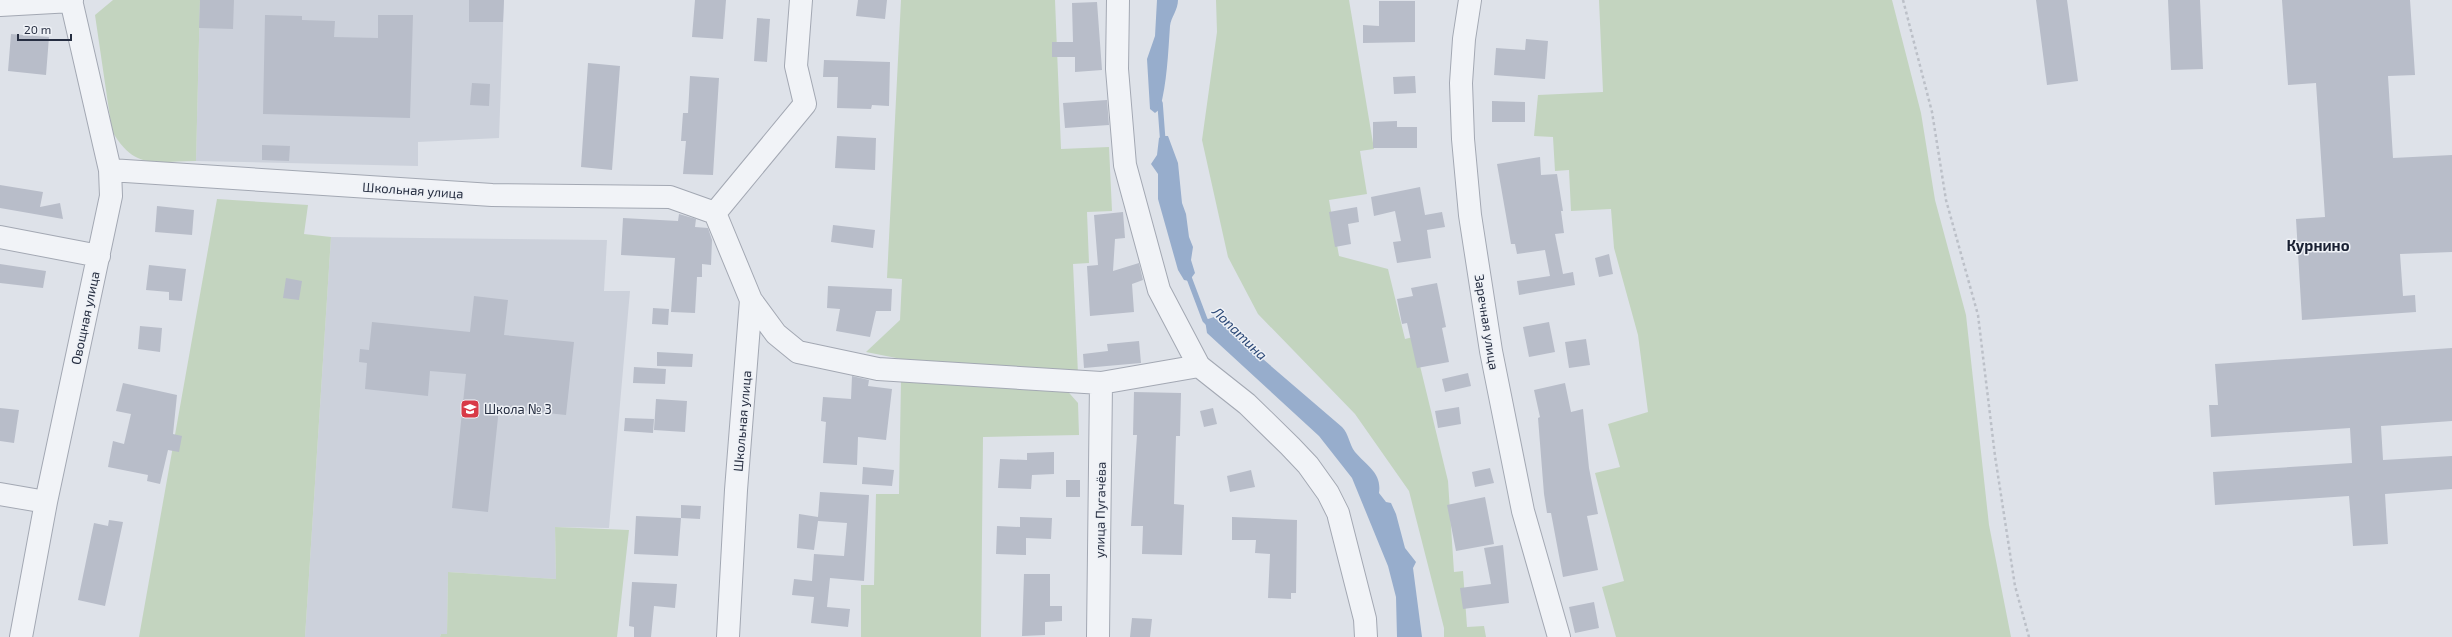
<svg xmlns="http://www.w3.org/2000/svg" width="2452" height="637" viewBox="0 0 2452 637" font-family="'Exo 2',sans-serif">
  <rect width="100%" height="100%" fill="#dee2e9"/>
  <path fill="#ccd1db" d="M200 0H504L499 138 418 142V166L196 161Z
    M331 237 607 240 604 291H630L609 528 555 527 556 579 448 572 447 635 441 634 440 637H305Z"/>
  <path fill="#c3d4bf" d="M113 0H200L196 161C155 161 135 171 112 131L95 15Z
    M901 0H1055L1061 149 1109 147 1112 211 1087 212 1089 263 1073 264 1078 374 952 369 866 352 900 320 902 279 887 278Z
    M1216 0H1349L1374 149 1360 151 1367 194 1329 200 1339 256 1388 269 1405 339 1413 337 1448 481 1454 572 1463 571 1467 627 1484 626 1486 637H1444V628L1409 491 1355 414 1258 314 1228 257 1202 140 1217 32Z
    M1599 0H1892L1921 113 1935 200 1966 315 1989 525 2011 637H1616L1602 587 1624 581 1595 473 1620 467 1608 424 1648 412 1638 335 1614 248 1611 209 1571 211 1569 170 1555 171 1553 137 1534 136 1538 95 1603 92Z
    M217 199 308 205 304 234 331 237 305 637H139Z
    M901 381 1063 386 1078 403 1079 435 983 437 981 637H861V585H874L876 494H899Z
    M555 527 629 530 617 637H440L441 634H447L448 572 556 579Z"/>
  <path fill="#97adcc" d="M1157 0H1178C1178 10 1171 17 1170 26 1168 55 1167 82 1160 109L1155 113 1150 109 1147 59 1155 36Z
    M1162 136H1168L1178 163 1182 203 1186 214 1189 237 1193 247 1191 260 1195 273 1189 281 1184 280 1178 270 1158 199V174L1151 164 1157 155 1159 138Z
    M1214 317 1342 427C1349 434 1349 444 1355 452 1367 466 1382 473 1379 493L1386 502 1391 503 1396 514 1405 548 1416 562 1413 568 1422 637H1397L1396 597 1388 566 1352 478 1319 436 1207 333 1205 320Z"/>
  <g fill="none" stroke-linecap="round" stroke-linejoin="round">
    <path stroke="#97adcc" stroke-width="5.5" d="M1160 103 1163 143
      M1188 275 1205 320 1210 325"/>
  </g>
  <path fill="#b8bdc9" d="M200 0H234L233 29 199 28Z
    M469 0H504L503 22H469Z
    M695 0H726L723 39 692 37Z
    M858 0H887L885 19 856 16Z
    M2036 0H2067L2078 81 2047 85Z
    M2168 0H2200L2203 69 2171 70Z
    M2282 0H2410L2415 75 2388 76 2393 158 2452 155V252L2400 254 2403 296 2415 295 2416 312 2302 320 2296 219 2325 217 2316 83 2288 85Z
    M1379 1H1415V42L1363 43V25L1379 26Z
    M1097 2 1102 70 1075 72V57H1052V42H1073L1072 3Z
    M265 15 302 16V20L335 21 334 37 378 38V15H413L410 118 263 114Z
    M757 18 770 19 767 62 754 61Z
    M11 34 49 37 46 75 8 71Z
    M1526 39 1548 41 1545 79 1494 75 1496 48 1525 50Z
    M824 60 890 62 889 106 872 105 871 109 837 108 838 77H823Z
    M588 63 620 66 612 170 581 167Z
    M690 76 719 78 713 175 683 174 686 141H681L683 113H688Z
    M1415 76 1416 93 1394 94 1393 77Z
    M472 83 490 84 489 106 470 105Z
    M1107 100 1109 125 1065 128 1063 103Z
    M1492 101 1525 102V122H1492Z
    M1397 121V127H1417V148H1373V122Z
    M837 136 876 138 875 170 835 168Z
    M262 145 290 146 289 161 262 160Z
    M1540 157 1541 175 1557 174 1563 211H1561L1564 233 1555 234 1563 274 1573 272 1575 285 1519 295 1517 281 1550 276 1545 250 1517 254 1515 244H1511L1497 164Z
    M0 185 43 192 40 207 60 203 63 219 0 208Z
    M1420 187 1425 215 1442 212 1445 227 1427 230 1431 258 1397 263 1393 242 1401 241 1395 211 1374 216 1371 197Z
    M157 206 194 210 192 235 155 232Z
    M1357 207 1359 222 1348 224 1351 244 1335 247 1329 212Z
    M1123 212 1125 238 1115 239 1113 271 1139 263 1143 280 1132 284 1134 312 1090 316 1087 266 1098 265 1094 215Z
    M679 214 696 219 695 227 708 228 712 240 711 265 702 264V277H697L695 313 671 312 675 258 621 255 623 218 678 221Z
    M833 225 875 230 873 248 831 242Z
    M1609 254 1613 274 1599 277 1595 258Z
    M0 264 46 271 43 288 0 283Z
    M149 265 186 269 182 301 169 300V292L146 290Z
    M286 278 302 281 299 300 283 298Z
    M1437 283 1446 327 1442 328 1449 362 1417 368 1407 323 1402 324 1397 299 1413 296 1411 288Z
    M828 286 892 289 891 311H876L870 337 836 331 840 309 827 308Z
    M474 296 508 300 504 335 574 342 566 415 499 408 488 512 452 508 466 374 430 371 428 396 365 389 367 363 359 362 360 349 369 350 372 322 470 332Z
    M653 308 669 309 668 325 652 324Z
    M1549 322 1555 352 1529 357 1523 327Z
    M140 326 162 328 160 352 138 349Z
    M1586 339 1590 365 1569 368 1565 342Z
    M1139 341 1141 363 1084 368 1083 354 1108 351 1107 344Z
    M2452 348V421L2381 426 2383 460 2452 456V489L2385 494 2388 544 2353 546 2349 496 2215 505 2213 472 2352 463 2350 428 2211 437 2209 405H2218L2215 364Z
    M657 352 693 354 692 367 657 366Z
    M634 367 666 369 665 384 633 383Z
    M1468 373 1471 386 1445 392 1442 379Z
    M852 376 869 380 868 386 892 389 886 440 858 437 857 465 823 463 826 422 821 421 823 397 851 399Z
    M123 383 177 395 173 434 182 436 179 452 168 450 160 484 147 481 148 475 108 467 113 441 124 444 131 414 116 411Z
    M1565 383 1571 412 1583 409 1589 468 1598 514 1587 516 1598 570 1563 577 1551 513H1547L1544 494 1538 418 1540 417 1534 390Z
    M1134 392 1181 393 1180 436H1176L1174 504 1184 505 1182 555 1142 554 1143 526H1131L1137 435H1133Z
    M656 399 687 401 685 432 654 430Z
    M1459 407 1461 424 1438 428 1435 411Z
    M0 408 19 410 14 443 0 441Z
    M1213 408 1217 424 1204 427 1200 411Z
    M625 418 654 419 653 433 624 431Z
    M1054 452V474L1032 475 1031 489 998 488 1000 459 1027 460V453Z
    M863 467 894 470 892 486 862 484Z
    M1490 468 1494 483 1475 487 1472 472Z
    M1251 470 1255 487 1230 492 1227 476Z
    M1066 480H1080V497H1066Z
    M820 492 869 495 864 581 830 578 827 607 850 609 848 627 811 623 814 597 792 595 794 579 812 581 814 554 844 556 847 523 818 521 814 550 797 548 799 514 818 517Z
    M1485 497 1494 544 1456 551 1447 505Z
    M681 505 701 506 700 519 681 518Z
    M636 516 681 518 678 556 634 554Z
    M1020 517 1052 518 1051 539 1026 538V555L996 554 997 526 1020 527Z
    M1232 517 1297 520 1296 593H1291V599L1268 598 1270 554 1255 553 1256 540H1232Z
    M109 520 123 522 105 606 78 600 94 523 108 526Z
    M1503 545 1509 603 1463 609 1460 588 1491 584 1484 548Z
    M1024 574H1050V606H1062V621L1045 622V635L1022 636Z
    M632 582 677 584 675 608 654 606 651 637H634V627L629 626Z
    M1594 602 1599 628 1575 633 1569 607Z
    M1132 618 1152 619 1150 637H1130Z"/>
  <g fill="none" stroke-linecap="round" stroke-linejoin="round">
    <defs>
      <path id="minor" d="M1118 0 1117 69 1125 165 1159 290 1199 366 1247 404 1290 446 1308 465 1328 493 1338 513 1365 619 1366 637
        M1470 0 1464 39 1461 83 1463 139 1470 215 1491 351 1523 511 1559 637
        M0 5 72 1
        M110 170 492 195 670 197 715 213
        M0 237 99 256
        M751 300 776 334 798 352 878 369 1101 383 1199 366
        M0 494 46 502
        M21 637 46 502 111 196 110 170 71 0
        M728 637 736 490 751 300 715 213 805 104 796 66 801 0
        M1098 637 1101 383"/>
    </defs>
    <use href="#minor" stroke="#a3a8b3" stroke-width="24"/>
    <path stroke="#bcc0c8" stroke-width="2.5" stroke-dasharray="3 3" stroke-linecap="butt" d="M1903 0 1932 112 1946 200 1978 315 1995 456 2015 586 2029 637"/>
    <use href="#minor" stroke="#f1f3f7" stroke-width="22"/>
  </g>
  <defs>
    <symbol id="school-square" viewBox="-11 -11 22 22"><rect x="-9" y="-9" width="18" height="18" rx="4" fill="#d83a47" stroke="#eef1f6"/><path d="M0-5L7-2L0 1L-7-2ZM-4 1L0 2.5L4 1V4Q0 6-4 4Z" fill="#fff"/></symbol>
  </defs>
  <g fill-rule="evenodd">
    <use href="#school-square" x="459" y="398" width="22" height="22"/>
  </g>
  <g text-anchor="middle" dominant-baseline="central" stroke-width="3" stroke-linejoin="round" paint-order="stroke">
    <g font-size="13" fill="#262e41" stroke="#eef1f6">
      <text transform="translate(413 190) rotate(4)">Школьная улица</text>
      <text transform="translate(85 318) rotate(-78)">Овощная улица</text>
      <text transform="translate(1487 322) rotate(81)">Заречная улица</text>
      <text transform="translate(742 421) rotate(-85)">Школьная улица</text>
      <text transform="translate(1100 510) rotate(-89)">улица Пугачёва</text>
    </g>
    <g font-size="13" fill="#262e41" stroke="#eef1f6" text-anchor="start">
      <text x="484" y="409">Школа № 3</text>
    </g>
    <g font-size="14" font-style="italic" fill="#2d4a78" stroke="#eef1f6">
      <text transform="translate(1240 333) rotate(44)">Лопатина</text>
    </g>
    <g font-size="15" font-weight="bold" fill="#192032" stroke="#eef1f6">
      <text x="2318" y="245">Курнино</text>
    </g>
  </g>
  <path d="M18 34v6h53v-6" fill="none" stroke="#262e41" stroke-width="2"/>
  <text x="24" y="34" font-size="12" fill="#262e41" stroke="#eef1f6" stroke-width="3" paint-order="stroke">20 m</text>
</svg>
